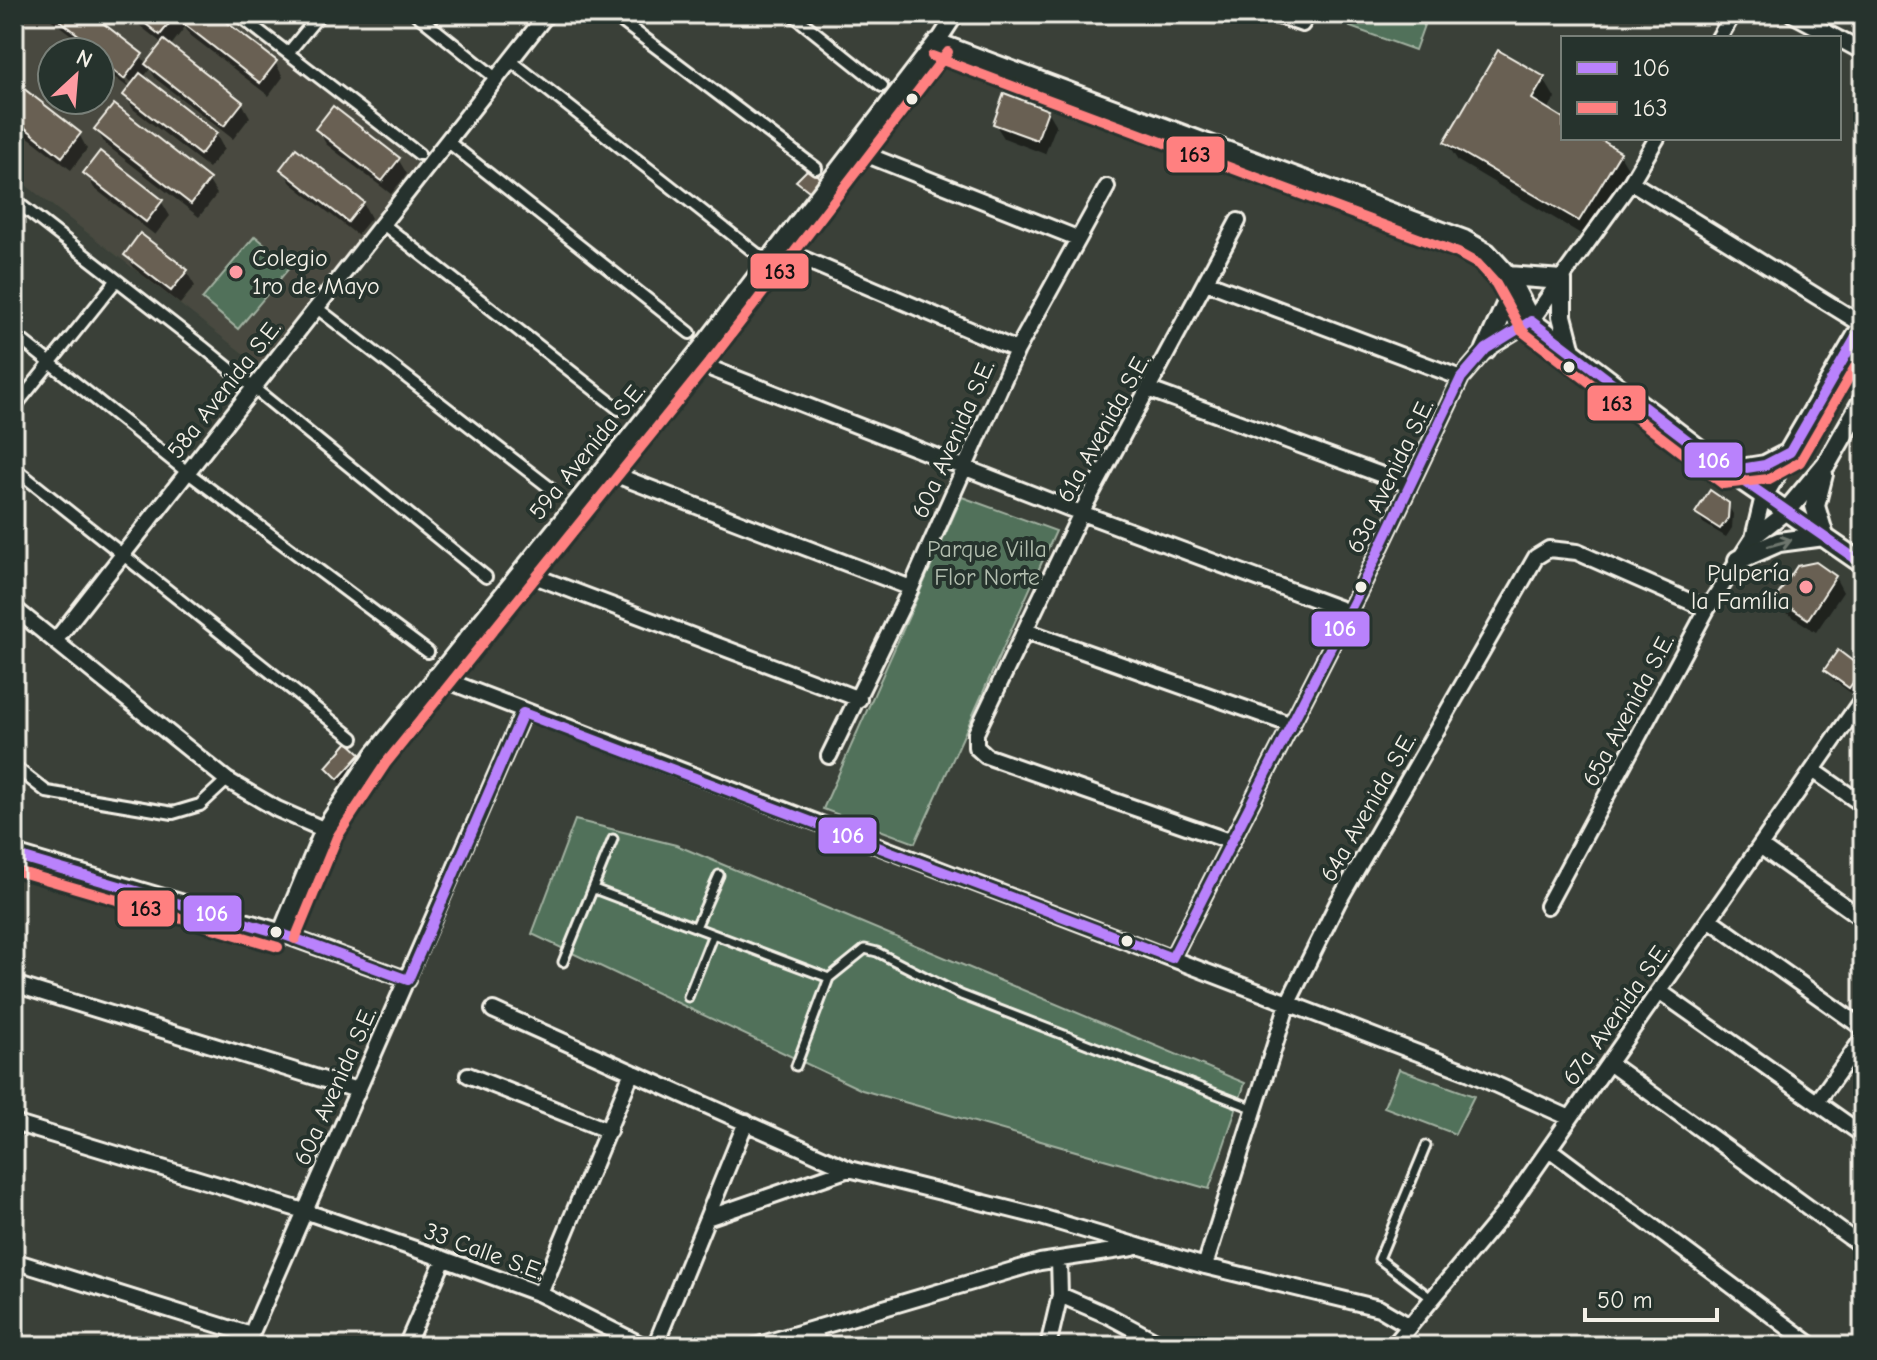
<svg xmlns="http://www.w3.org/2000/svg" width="1877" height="1360" viewBox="0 0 1877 1360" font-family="'Comic Neue',sans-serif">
  <rect width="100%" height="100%" fill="#3a4038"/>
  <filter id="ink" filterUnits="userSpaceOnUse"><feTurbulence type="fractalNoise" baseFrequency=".0125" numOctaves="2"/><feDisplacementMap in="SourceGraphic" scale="16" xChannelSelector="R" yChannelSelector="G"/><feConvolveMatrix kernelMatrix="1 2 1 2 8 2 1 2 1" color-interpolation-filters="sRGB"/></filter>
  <g filter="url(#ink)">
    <path fill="#484a40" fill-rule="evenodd" d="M17 14H226L417 163 262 368 14 176V18ZM52 52H100V100H52Z"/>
    <path fill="#51715a" stroke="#a2b1a1" stroke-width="2" d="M1355 14H1428L1415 50 1350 27Z
      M255 236 291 266 238 329 202 299Z
      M962 497 1056 531 915 843 823 809Z
      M575 820 676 845 1245 1083 1209 1189 862 1090 532 934Z
      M1399 1069 1474 1096 1455 1134 1384 1107Z"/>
    <path fill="#0007" d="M44 14H87L141 56 147 65 163 44 125 14H178L181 20 186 14H213L275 62 283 77 269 96 190 35 185 27 170 47 242 103 250 117 233 139 156 79 150 69 143 78 216 134 224 149 209 168 133 109 125 95 130 89 100 66V63L131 86 133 83 100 57V52L88 48 85 52 79 41Z
      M1543 78 1555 98 1547 111 1563 120V138H1594L1619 153 1631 173 1591 240 1458 161 1446 142Z
      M14 84 79 134 87 149 71 170 14 126Z
      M1047 111 1056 126 1045 154 1004 138 995 124Z
      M96 129 208 180 217 194 199 217 105 144Z
      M318 129 398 159 407 174 391 194 326 144Z
      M282 169 363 203 371 218 357 235 291 183Z
      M86 173 161 201 170 216 155 235 94 188Z
      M126 255 186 271 195 286 180 304 135 269Z
      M1727 504 1733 514 1732 528 1726 537 1703 523 1698 513Z
      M1835 577 1843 592 1816 632 1787 613 1779 598Z
      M1826 670H1862L1863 685 1855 696 1832 679Z
      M359 755 364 764 344 787 328 768Z"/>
    <path fill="#696052" stroke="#f4f1e8" stroke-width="2" d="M52 14H91L143 54 124 79 100 60V52H90L77 42 81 37Z
      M133 14H177L160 35Z
      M183 14H216L277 61 260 83 179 20Z
      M164 40 243 102 224 126 145 64Z
      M1498 50 1545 77 1532 99 1563 118V138H1598L1621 152 1579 221 1444 142Z
      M140 73 217 133 200 155 123 95Z
      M14 81 81 133 62 157 14 119Z
      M1004 93 1048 110 1037 140 993 124Z
      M114 104 210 179 191 204 94 129Z
      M333 106 400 158 382 181 315 129Z
      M296 148 364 202 348 222 280 169Z
      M100 151 163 200 146 222 83 173Z
      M809 168 825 181 813 194 796 181Z
      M140 233 188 270 171 291 124 255Z
      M1710 490 1729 503 1728 518 1720 529 1695 513Z
      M1816 562 1836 576 1808 619 1776 598 1797 566Z
      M1838 650 1863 669 1849 688 1824 670Z
      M348 742 361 754 338 779 326 767Z"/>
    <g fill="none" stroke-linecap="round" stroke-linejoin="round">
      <defs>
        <path id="service" d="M594 889 829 978
          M696 927 719 875
          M563 962 613 839
          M688 997 713 934
          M796 1066 829 978 865 949 877 952 961 995 1255 1109
          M1426 1146 1379 1259 1431 1298"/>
        <path id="pedestrian" d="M237 14 419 154
          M416 14 497 79
          M612 14 816 168
          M792 14 882 86
          M288 53 320 14
          M511 61 757 254
          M447 141 690 333
          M14 200 203 347 486 577
          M383 224 619 409
          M317 308 549 487
          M14 334 187 472 428 652
          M14 408 116 281
          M14 468 353 738
          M14 766 47 792 173 813 200 805 227 780"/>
        <path id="minor" d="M1273 14 1302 24 1308 14
          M1792 14 1837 38
          M1719 38 1733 14
          M1839 39 1863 52
          M937 43 956 14
          M857 151 1077 238
          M1631 182 1863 325
          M780 249 1017 350
          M1206 282 1461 378
          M692 361 1068 508 1349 612
          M1150 390 1409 485
          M603 470 911 588
          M1753 538 1786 512
          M521 571 859 699
          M14 608 227 780 277 809 325 830
          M1026 631 1292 725
          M55 641 547 14
          M435 676 1470 1073 1570 1118
          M829 756 911 588 1017 350 1107 187
          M1813 770 1863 805
          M1232 842 986 756 976 747V733L1081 513 1238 221
          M1760 846 1863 919
          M1547 906 1707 609 1753 538 1763 496
          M1709 919 1863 1028
          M282 934 408 980
          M1172 958 1362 586 1461 378 1486 349 1531 321 1631 182 1657 138
          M14 984 357 1090
          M1659 991 1863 1135
          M493 1010 849 1169 1041 1217 1205 1266 1379 1308 1408 1325
          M1609 1063 1863 1247
          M468 1075 609 1131
          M1817 1102 1863 1038
          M14 1123 304 1211 444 1259 540 1294 644 1346
          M1549 1149 1813 1346
          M707 1218 849 1169
          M14 1261 251 1335
          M1205 1266 1288 1003 1338 902 1536 557 1549 549 1577 552 1707 609
          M540 1294 632 1072
          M1060 1295 1109 1316 1165 1346
          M814 1329 819 1346
          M246 1346 523 713
          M406 1346 444 1259
          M655 1346 746 1122
          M755 1346 1040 1262 1133 1248
          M1048 1346 1060 1295 1059 1259
          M1393 1346 1507 1209 1863 698"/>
        <path id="tertiary" d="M1508 276 1562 280V316L1571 351
          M1486 349 1514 287
          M1728 471 1765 465 1790 452
          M1823 474 1815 506 1824 536
          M1763 496 1863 325
          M1786 512 1827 463 1863 400
          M1738 560 1779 542 1824 536
          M14 855 282 934 325 830 375 755 705 345 937 43 1464 240 1487 253 1508 276 1531 321 1728 471 1863 564"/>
      </defs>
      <use href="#service" stroke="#f4f1e8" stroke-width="13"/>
      <use href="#pedestrian" stroke="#f4f1e8" stroke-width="16"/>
      <use href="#minor" stroke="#f4f1e8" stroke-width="20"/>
      <use href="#tertiary" stroke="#f4f1e8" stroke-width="24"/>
      <use href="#service" stroke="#26332d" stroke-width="7"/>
      <use href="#pedestrian" stroke="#26332d" stroke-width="10"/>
      <use href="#minor" stroke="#26332d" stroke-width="14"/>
      <use href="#tertiary" stroke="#26332d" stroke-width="18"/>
      <defs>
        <path id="bus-1" d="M1531 321 1728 471 1765 465 1790 452 1863 325
          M1705 454 1863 564
          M523 713 1172 958
          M14 855 282 934 408 980
          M1172 958 1362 586 1461 378 1486 349 1531 321
          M408 980 523 713"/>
        <path id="bus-2" d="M932 56 1458 253 1478 264 1496 284 1522 331 1723 484 1769 479 1800 462 1863 353
          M14 870 278 947
          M295 939 337 837 386 763 716 354 948 52"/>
      </defs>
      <use href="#bus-1" stroke="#26332d" stroke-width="16"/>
      <use href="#bus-2" stroke="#26332d" stroke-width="16"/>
      <use href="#bus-1" stroke="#b982fc" stroke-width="10"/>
      <use href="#bus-2" stroke="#ff8080" stroke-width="10"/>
    </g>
    <defs><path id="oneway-shaft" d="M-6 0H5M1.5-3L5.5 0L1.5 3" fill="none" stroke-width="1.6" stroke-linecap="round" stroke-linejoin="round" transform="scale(2)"/></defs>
    <use stroke="#6e766e" href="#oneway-shaft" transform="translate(1780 543) rotate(-16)"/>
  </g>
  <g fill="#f4f1e8" stroke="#26332d" stroke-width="3">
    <circle cx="912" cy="99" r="7"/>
    <circle cx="1569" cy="367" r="7"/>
    <circle cx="1361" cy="587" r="7"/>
    <circle cx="276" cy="932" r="7"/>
    <circle cx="1127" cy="941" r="7"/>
  </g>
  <g fill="#ff9aa2" stroke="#26332d" stroke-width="3">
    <circle cx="236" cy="272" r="8"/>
    <circle cx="1806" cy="587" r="8"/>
  </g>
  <g text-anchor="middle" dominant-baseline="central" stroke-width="8" stroke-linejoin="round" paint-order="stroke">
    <g font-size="24" fill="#f4f1e8" stroke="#26332d" text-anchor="start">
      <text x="252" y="258">Colegio<tspan x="252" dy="28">1ro de Mayo</tspan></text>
      <text x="1790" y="573" text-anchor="end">Pulpería<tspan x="1790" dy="28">la Família</tspan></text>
    </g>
    <g font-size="24" fill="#f4f1e8" stroke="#26332d">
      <text transform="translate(224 389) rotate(-52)">58a Avenida S.E.</text>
      <text transform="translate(1103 428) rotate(-61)">61a Avenida S.E.</text>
      <text transform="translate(953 439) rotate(-66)">60a Avenida S.E.</text>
      <text transform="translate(587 451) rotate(-51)">59a Avenida S.E.</text>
      <text transform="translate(1390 476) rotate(-64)">63a Avenida S.E.</text>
      <text transform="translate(1628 710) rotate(-62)">65a Avenida S.E.</text>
      <text transform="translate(1368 807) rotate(-60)">64a Avenida S.E.</text>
      <text transform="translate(1616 1014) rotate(-55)">67a Avenida S.E.</text>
      <text transform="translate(335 1086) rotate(-66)">60a Avenida S.E.</text>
      <text transform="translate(484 1251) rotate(20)">33 Calle S.E.</text>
    </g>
    <g font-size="24" fill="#b3beaf" stroke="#26332d">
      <text x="987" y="549">Parque Villa<tspan x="987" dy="28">Flor Norte</tspan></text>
    </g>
  </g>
  <g stroke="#26332d" stroke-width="3">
    <rect x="1165" y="135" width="61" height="39" rx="8" fill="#ff8080"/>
    <rect x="749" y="252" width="61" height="38" rx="8" fill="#ff8080"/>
    <rect x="1586" y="384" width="61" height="38" rx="8" fill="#ff8080"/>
    <rect x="1683" y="441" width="61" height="38" rx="8" fill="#b982fc"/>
    <rect x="1310" y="610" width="61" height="38" rx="8" fill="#b982fc"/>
    <rect x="817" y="816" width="61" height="39" rx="8" fill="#b982fc"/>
    <rect x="116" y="889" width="60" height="39" rx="8" fill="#ff8080"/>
    <rect x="182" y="894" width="61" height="39" rx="8" fill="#b982fc"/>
  </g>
  <g font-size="22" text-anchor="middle" font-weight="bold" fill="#fff">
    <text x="1714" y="468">106</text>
    <text x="1340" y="636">106</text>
    <text x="848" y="843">106</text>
    <text x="212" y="921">106</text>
  </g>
  <g font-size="22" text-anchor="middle" font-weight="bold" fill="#111">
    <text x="1195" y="162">163</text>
    <text x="780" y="279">163</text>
    <text x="1617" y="411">163</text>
    <text x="146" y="916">163</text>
  </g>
  <rect width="1877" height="1360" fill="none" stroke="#26332d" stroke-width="48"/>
  <rect x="24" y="24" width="1829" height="1312" fill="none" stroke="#f4f1e8" stroke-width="3" filter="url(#ink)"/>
  <rect x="1561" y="36" width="280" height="104" fill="#26332d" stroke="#787f78" stroke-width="2"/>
  <rect x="1577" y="62" width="40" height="12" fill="#b982fc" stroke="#787f78" stroke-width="2"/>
  <text x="1633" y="76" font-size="24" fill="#f4f1e8">106</text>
  <rect x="1577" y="102" width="40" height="12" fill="#ff8080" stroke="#787f78" stroke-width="2"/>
  <text x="1633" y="116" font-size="24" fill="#f4f1e8">163</text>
  <g transform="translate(76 76) rotate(26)"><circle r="38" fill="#26332d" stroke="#787f78" stroke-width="2"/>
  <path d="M0-6L14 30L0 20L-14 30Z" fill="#ff9aa2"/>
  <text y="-12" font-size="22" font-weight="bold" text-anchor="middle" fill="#f4f1e8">N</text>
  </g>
  <path d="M1585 1308v12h132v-12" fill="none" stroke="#f4f1e8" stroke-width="4"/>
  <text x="1597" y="1308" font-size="24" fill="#f4f1e8" stroke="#26332d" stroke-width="6" paint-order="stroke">50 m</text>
</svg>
